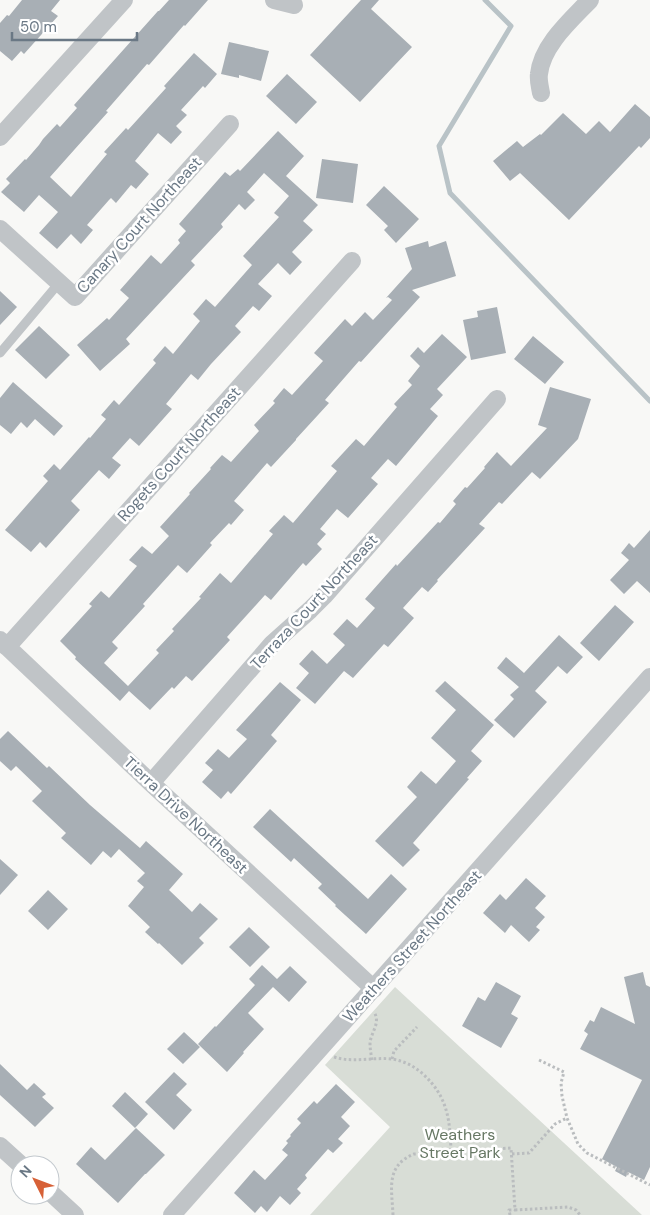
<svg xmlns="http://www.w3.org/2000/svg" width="650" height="1215" viewBox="0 0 650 1215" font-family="'DM Sans',sans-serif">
  <rect width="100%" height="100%" fill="#f8f8f6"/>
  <path fill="#d8ddd6" d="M395 987 642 1215H310L390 1127 325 1065Z"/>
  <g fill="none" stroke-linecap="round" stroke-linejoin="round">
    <path stroke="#b9c3c7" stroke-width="5" d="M485 0 511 26 439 146 450 193 650 401"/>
  </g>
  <path fill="#a8afb5" d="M22 0H60L51 11 58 16 24 54 21 51 12 61 0 51V23L7 15 9 16Z
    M169 0H208L185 26 184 25 149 65 147 64 106 111 108 112 91 131 50 177 71 197 107 154 104 152 126 128 128 130 166 88 164 86 194 53 217 74 205 88 203 86 181 110 187 115 176 126 182 132 171 144 158 133 135 161 149 174 136 189 131 185 116 203 111 198 109 200 87 225 93 230 81 244 71 234 57 249 39 233 58 212 39 195 24 212 1 192 10 183 6 179 25 159 26 160 39 145 43 139 57 124 60 127 77 108 74 105 158 11H159Z
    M361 0H379L371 9 412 47 360 102 310 55Z
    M229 42 269 51 261 81 239 75V78L221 74Z
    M287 74 317 102 296 124 266 96Z
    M635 104 650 117V138L641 148 639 146 569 220 520 173 510 181 493 161 517 141 523 147 540 134 541 135 563 113 586 134 599 121 610 132Z
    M278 131 304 156 286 176 318 205 303 221 313 230 292 252 302 262 290 275 278 263 258 284 272 296 259 311 253 306 235 326 241 332 211 364 198 380 191 374 166 404 172 409 139 446 130 438 112 458 121 465 109 479 99 470 71 501 80 510 46 548 40 542 31 552 5 530 48 481 43 476 54 464 60 470 89 437 90 438 106 419 101 415 114 400 119 405 156 363 153 360 165 346 173 354 200 321 193 314 206 299 215 307 252 265 243 256 279 217 274 213 289 196 264 173 247 192 255 200 245 210 239 204 221 224 223 227 191 261 195 265 126 339 130 344 100 371 77 345 107 318 109 320 129 298 120 290 151 255 161 264 180 243 178 240 186 231 179 224 225 172 230 176 238 169 240 171Z
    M322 159 358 164 353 203 316 198Z
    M384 186 419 219 396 243 384 230 388 226 366 205Z
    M428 241 429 247 446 241 456 276 412 290 420 297 361 362 359 361 325 400 329 403 296 439V440L271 467 267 463 234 501 244 510 231 525 229 523 210 543 212 545 187 573 178 565 143 604 145 606 112 642 118 648 104 663 128 686 159 653 156 650 174 631 172 629 201 598 199 597 220 573 231 583 273 534 269 531 284 515 293 523 337 471 331 466 356 439 364 446 397 407 394 404 412 385 408 381 420 366 410 356 418 347 424 353 442 334 467 357 437 389 443 395 430 409 438 416 396 466 388 459 371 478 378 484 348 518 337 509 320 529 326 534 317 544 322 549 306 566 303 563 271 600 265 595 227 637 230 640 192 681 186 676 174 689 172 687 150 710 129 691 120 701 75 659 76 657 60 641 92 606 89 604 101 591 109 598 137 566 129 560 142 546 152 554 169 536 160 527 190 494 189 493 211 469 210 468 222 455 231 462 259 431 254 425 275 403 273 401 284 388 292 395 323 361 314 353 345 319 352 326 365 312 373 320 392 300 388 297 386 298 412 269 405 248Z
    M0 291 17 307 0 325Z
    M497 307 506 353 471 360 463 320 478 317 477 311Z
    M39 326 70 355 46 379 15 350Z
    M533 336 564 362 545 384 514 359Z
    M13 382 63 426 54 436 35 419 27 428 21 422 11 434 0 425V398Z
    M550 387 591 399 578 439 540 479 532 472 502 504 499 502 479 524 485 528 437 580 438 581 428 592 422 587 403 608 414 618 388 647 384 644 353 678 344 671 315 704 296 688 309 673 299 664 312 650 327 664 345 645 333 634 347 619 357 628 375 608 365 599 396 564 397 566 438 522 440 523 456 504 453 501 465 487 467 488 485 468 484 467 497 452 511 466 547 428 538 425Z
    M650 530V593L637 581 624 594 610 580 629 560 621 553 629 543 634 548Z
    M615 605 634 622 599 661 580 643Z
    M559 635 583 657 567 674 558 666 535 691 547 702 514 738 494 720 514 699 510 695 519 687 497 668 506 657 524 673Z
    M445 681 494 725 471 751 482 761 467 778 469 779 413 843 420 850 403 867 375 841 417 797 407 787 421 771 436 784 456 761 431 738 456 710 435 691Z
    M280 682 301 700 271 735 277 741 231 794 228 791 221 799 202 782 213 770 205 763 218 749 229 758 247 739 236 730Z
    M8 731 47 768 49 766 90 805 140 848 146 841 183 874 169 890 192 912 200 903 218 919 199 938 204 943 182 965 159 943 158 944 145 932 150 927 128 906 144 887 137 881 145 873 119 849 111 858 103 851 91 865 61 838 66 833 32 801 42 791 16 766 11 771 0 761V739Z
    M270 809 368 899 391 874 407 889 366 934 335 906 336 905 318 888 322 884 294 858 291 862 253 827Z
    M0 859 18 875 0 895Z
    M526 878 546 896 535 908 545 917 536 927 540 930 529 942 511 925 505 933 483 913 500 894 506 900Z
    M48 890 68 909 48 930 28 911Z
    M249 927 270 947 250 967 229 947Z
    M262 965 277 979 290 966 307 982 289 1002 273 987 248 1013 264 1029 243 1052 244 1053 227 1072 198 1044 215 1026 216 1027 255 985 249 979Z
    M643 972 646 985 650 987V1167L644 1180 628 1172 626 1177 615 1171 617 1167 602 1159 642 1080 580 1049 588 1034 584 1031 590 1020 594 1022 601 1007 635 1024 624 977Z
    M496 982 521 996 511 1014 518 1018 501 1048 462 1026 478 997 485 1001Z
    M184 1032 200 1047 183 1064 167 1049Z
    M0 1064 27 1090 34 1083 46 1094 42 1097 54 1108 35 1127 0 1095Z
    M174 1072 187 1084 176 1095 192 1110 174 1130 145 1102Z
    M336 1084 355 1102 341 1117 350 1126 338 1139 343 1143 333 1153 328 1149 305 1175 307 1178 297 1189 301 1193 290 1205 280 1196 267 1212 261 1206 255 1213 234 1193 254 1170 265 1180 288 1155 282 1150 288 1143 286 1141 291 1136 290 1135 301 1123 297 1119 314 1101 317 1104Z
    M125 1092 148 1114 135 1128 112 1106Z
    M136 1128 165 1155 146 1174H145L118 1203 76 1164 91 1147 105 1160Z"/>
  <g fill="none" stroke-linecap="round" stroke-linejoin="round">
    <path stroke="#babdbf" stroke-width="3" stroke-dasharray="2.5 2.5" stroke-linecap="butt" d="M334 1057C353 1063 372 1057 392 1059 404 1061 414 1066 423 1074 448 1097 450 1120 451 1152
      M392 1059 394 1051 417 1027
      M372 1060C371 1054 370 1049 370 1043 371 1032 381 1023 374 1012
      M539 1060 564 1072 561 1083 562 1096 567 1118 578 1144 587 1153 650 1185
      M512 1154 529 1153 555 1124 567 1118
      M393 1215C392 1189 385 1166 414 1154L511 1148 515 1210 568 1207 576 1210 580 1215
      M510 1215 509 1210H515"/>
    <path stroke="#c0c4c7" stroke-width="9" d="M0 353 59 283"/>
    <path stroke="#c0c4c7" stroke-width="18" d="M274 0 294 5
      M541 93C540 87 538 80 539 74 542 45 571 20 590 0
      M0 137 124 0
      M0 229 75 297 230 124
      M0 640 151 783 374 989
      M7 647 352 261
      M151 783 272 644 310 610 324 596 497 399
      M0 1146 21 1165
      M50 1192 75 1215
      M172 1215 650 677"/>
  </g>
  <g text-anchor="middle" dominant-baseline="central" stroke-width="5" stroke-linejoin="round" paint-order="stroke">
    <g font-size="16" fill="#6a7885" stroke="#fff">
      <text transform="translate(139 225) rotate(-48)">Canary Court Northeast</text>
      <text transform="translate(179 454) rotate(-48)">Rogets Court Northeast</text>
      <text transform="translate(314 602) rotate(-47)">Terraza Court Northeast</text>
      <text transform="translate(186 815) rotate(43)">Tierra Drive Northeast</text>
      <text transform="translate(412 946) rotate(-48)">Weathers Street Northeast</text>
    </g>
    <g font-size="16" fill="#677864" stroke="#fff">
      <text x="460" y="1134">Weathers<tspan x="460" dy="18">Street Park</tspan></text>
    </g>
  </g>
  <g transform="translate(35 1180) rotate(312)"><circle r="24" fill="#ffffff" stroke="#c3c9ce"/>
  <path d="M0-4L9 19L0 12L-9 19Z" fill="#d76137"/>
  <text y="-8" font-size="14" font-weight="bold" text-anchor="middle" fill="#6a7885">N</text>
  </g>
  <path d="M12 32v8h125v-8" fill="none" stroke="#6a7885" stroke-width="2.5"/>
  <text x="20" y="32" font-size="15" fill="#6a7885" stroke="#ffffff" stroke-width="4" paint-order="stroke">50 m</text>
</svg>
